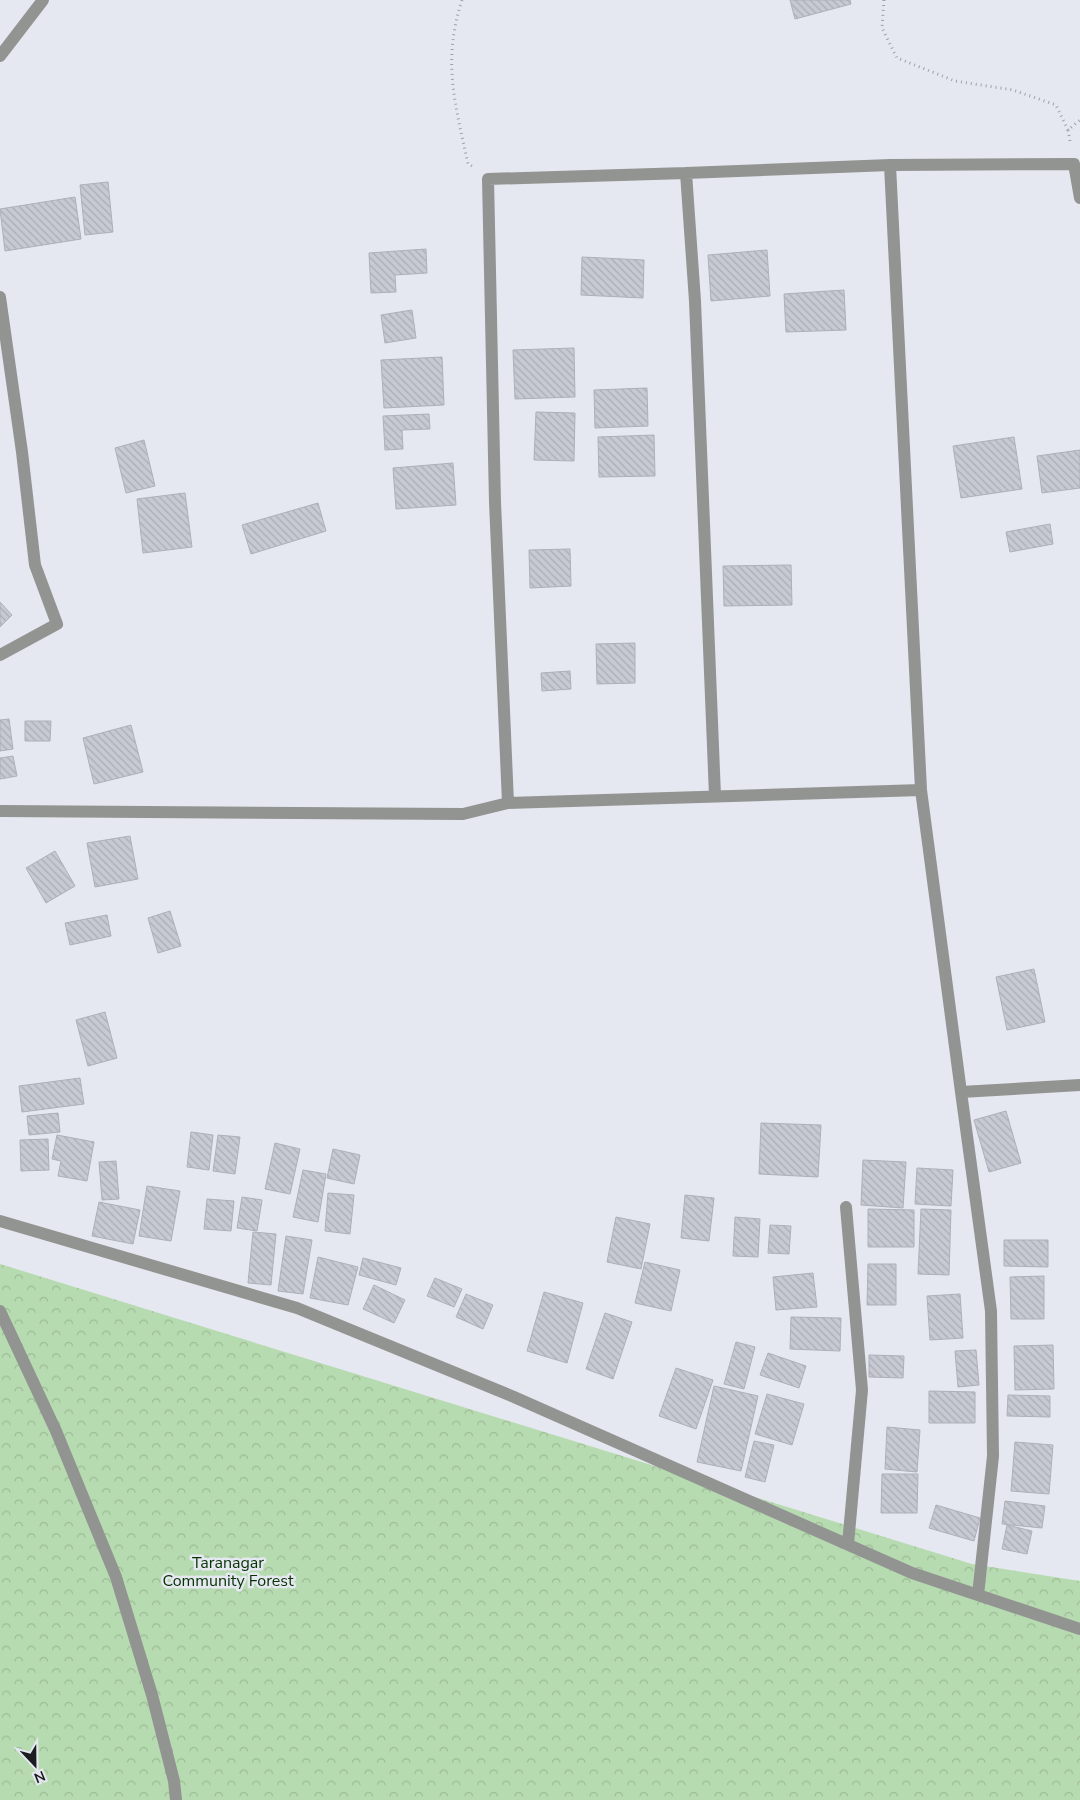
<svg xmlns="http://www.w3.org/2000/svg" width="1080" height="1800" viewBox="0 0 1080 1800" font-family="'Nunito Sans',sans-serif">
  <defs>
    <pattern id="forest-crowns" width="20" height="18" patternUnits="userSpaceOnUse" patternTransform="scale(1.25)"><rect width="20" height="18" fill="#b7dbb0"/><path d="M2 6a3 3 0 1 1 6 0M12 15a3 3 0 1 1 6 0" fill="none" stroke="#9dbb97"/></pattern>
    <pattern id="building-back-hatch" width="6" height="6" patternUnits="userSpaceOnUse" patternTransform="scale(1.25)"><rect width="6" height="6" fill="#c7cad3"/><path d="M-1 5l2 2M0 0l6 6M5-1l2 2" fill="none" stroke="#aaadb5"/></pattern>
  </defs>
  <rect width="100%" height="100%" fill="#e5e8f0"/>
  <path fill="url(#forest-crowns)" d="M0 1264 972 1564 1080 1581V1800H0Z"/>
  <path fill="url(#building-back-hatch)" stroke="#adb0b8" d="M790 0H850L851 4 795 19Z
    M108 182 113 232 85 235 80 185Z
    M75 197 81 239 5 251 0 209Z
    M426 249 427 273 395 275 396 292 371 293 369 253Z
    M767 250 770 296 711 301 708 255Z
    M582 257 644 260 643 298 581 295Z
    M844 290 846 330 786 332 784 294Z
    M412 310 416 338 385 343 381 315Z
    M574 348 575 397 515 399 513 350Z
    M442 357 444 405 384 408 381 360Z
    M647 388 648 426 595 428 594 390Z
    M536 412 575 413 574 461 534 460Z
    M429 414 430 429 402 430 403 449 385 450 383 416Z
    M654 435 655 476 599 477 598 437Z
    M1014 437 1022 489 961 498 953 446Z
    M144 440 155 486 126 493 115 448Z
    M1080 450V488L1042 493 1037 456Z
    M453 463 456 505 396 509 393 468Z
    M185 493 192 547 143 553 137 499Z
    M318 503 326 531 251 554 242 525Z
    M1050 524 1053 544 1010 552 1006 532Z
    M570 549 571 586 530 588 529 550Z
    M791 565 792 605 724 606 723 566Z
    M0 602 12 615 0 627Z
    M635 643V683L597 684 596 644Z
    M570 671 571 689 542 691 541 673Z
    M9 719 13 749 0 751V720Z
    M25 721H51L50 741H25Z
    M131 725 143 772 94 784 83 738Z
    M13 756 17 776 0 779V758Z
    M130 836 138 879 95 887 87 843Z
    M55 851 75 886 46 903 26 868Z
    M170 911 181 946 158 953 148 918Z
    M107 915 111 936 70 945 65 923Z
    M1034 969 1045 1022 1007 1030 996 977Z
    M105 1012 117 1058 88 1066 76 1020Z
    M80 1078 84 1104 22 1112 19 1086Z
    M1006 1111 1021 1163 989 1172 974 1120Z
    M58 1113 60 1132 29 1135 27 1116Z
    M761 1123 821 1125 818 1177 759 1174Z
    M191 1132 213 1135 209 1170 187 1167Z
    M57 1135 94 1142 87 1181 58 1176 61 1161 52 1159Z
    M218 1135 240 1137 235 1174 213 1171Z
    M48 1139 49 1170 21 1171 20 1140Z
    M275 1143 300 1149 290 1194 265 1189Z
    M333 1149 360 1155 354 1184 327 1178Z
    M863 1160 906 1162 903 1208 861 1205Z
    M116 1161 119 1199 102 1200 99 1162Z
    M917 1168 953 1170 951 1206 915 1204Z
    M303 1170 326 1174 318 1222 293 1217Z
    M147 1186 180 1191 171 1241 139 1236Z
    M328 1193 354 1195 350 1234 325 1231Z
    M685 1195 714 1198 709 1241 681 1238Z
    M242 1197 262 1200 257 1231 237 1228Z
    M207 1199 234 1201 231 1231 204 1229Z
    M99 1202 140 1210 133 1244 92 1236Z
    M868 1209 914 1210V1247H868Z
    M921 1209 951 1210 949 1275 918 1274Z
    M616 1217 650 1224 641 1269 607 1262Z
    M735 1217 760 1219 758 1257 733 1256Z
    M770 1225 791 1226 789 1254 768 1253Z
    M253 1232 276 1234 271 1285 248 1283Z
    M286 1236 312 1240 303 1294 278 1291Z
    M1004 1240H1048V1267L1004 1266Z
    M318 1257 358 1267 348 1305 310 1298Z
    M363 1258 401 1268 396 1285 359 1275Z
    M645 1262 680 1270 671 1311 635 1303Z
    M868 1264H896V1305H867Z
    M813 1273 817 1307 776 1310 773 1277Z
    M1044 1276V1319H1011L1010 1277Z
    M435 1278 462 1289 454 1307 427 1296Z
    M374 1285 405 1300 394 1323 363 1309Z
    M544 1292 583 1303 567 1363 527 1351Z
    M466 1294 493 1305 483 1329 456 1317Z
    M960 1294 963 1338 930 1340 927 1296Z
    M605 1313 632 1322 613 1379 586 1369Z
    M791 1317 841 1318 840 1351 790 1349Z
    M736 1342 755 1347 744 1389 724 1384Z
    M1053 1345 1054 1389 1015 1390 1014 1346Z
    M976 1350 979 1385 958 1387 955 1351Z
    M768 1353 806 1366 799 1388 760 1375Z
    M869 1355 904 1356 903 1378 869 1377Z
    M676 1368 713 1380 696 1429 659 1416Z
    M714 1386 758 1396 741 1471 697 1462Z
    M929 1391 975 1392V1423H929Z
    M767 1394 804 1404 792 1445 755 1434Z
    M1008 1395 1050 1396V1417L1007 1416Z
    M887 1427 920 1430 917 1472 885 1469Z
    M754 1441 774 1445 765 1482 745 1477Z
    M1015 1442 1053 1445 1049 1494 1011 1491Z
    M882 1474H918L917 1513H881Z
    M1005 1501 1045 1506 1042 1528 1002 1524Z
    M936 1505 980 1518 974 1541 929 1528Z
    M1007 1525 1032 1531 1027 1554 1002 1549Z"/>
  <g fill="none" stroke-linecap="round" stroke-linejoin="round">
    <path stroke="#9fa2a8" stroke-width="3" stroke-dasharray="1 4" stroke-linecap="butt" d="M462 0C442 61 455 103 468 164L472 166
      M884 0 882 28 897 58 955 81 1013 90 1056 105 1068 130
      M1070 141 1068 130 1080 120"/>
    <path stroke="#929491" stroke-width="12" d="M0 56 43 0
      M890 165 1074 164 1080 198
      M0 297 22 452 35 565 57 624 0 655
      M715 796 695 301 686 173 890 165 921 790
      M508 803 495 502 488 179 686 173
      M0 811 463 814 508 803 921 790 961 1092 1080 1085
      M961 1092 991 1311 993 1456 978 1595
      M846 1207 862 1390 848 1544
      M0 1221 297 1308 514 1397 912 1573 1080 1629
      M0 1311 56 1431 116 1577 152 1695 174 1781 176 1800"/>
  </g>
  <g text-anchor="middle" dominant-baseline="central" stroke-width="5" stroke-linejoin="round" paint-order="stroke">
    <g font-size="16" fill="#063300" stroke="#e5e8f0">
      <text x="228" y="1563">Taranagar<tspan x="228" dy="18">Community Forest</tspan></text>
    </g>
  </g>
  <g transform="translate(35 1765) rotate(158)" stroke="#e5e8f0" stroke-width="4" paint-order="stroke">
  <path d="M0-4L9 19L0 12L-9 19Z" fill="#1b1c1f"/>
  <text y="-8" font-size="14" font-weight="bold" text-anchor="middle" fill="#1b1c1f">N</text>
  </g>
</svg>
